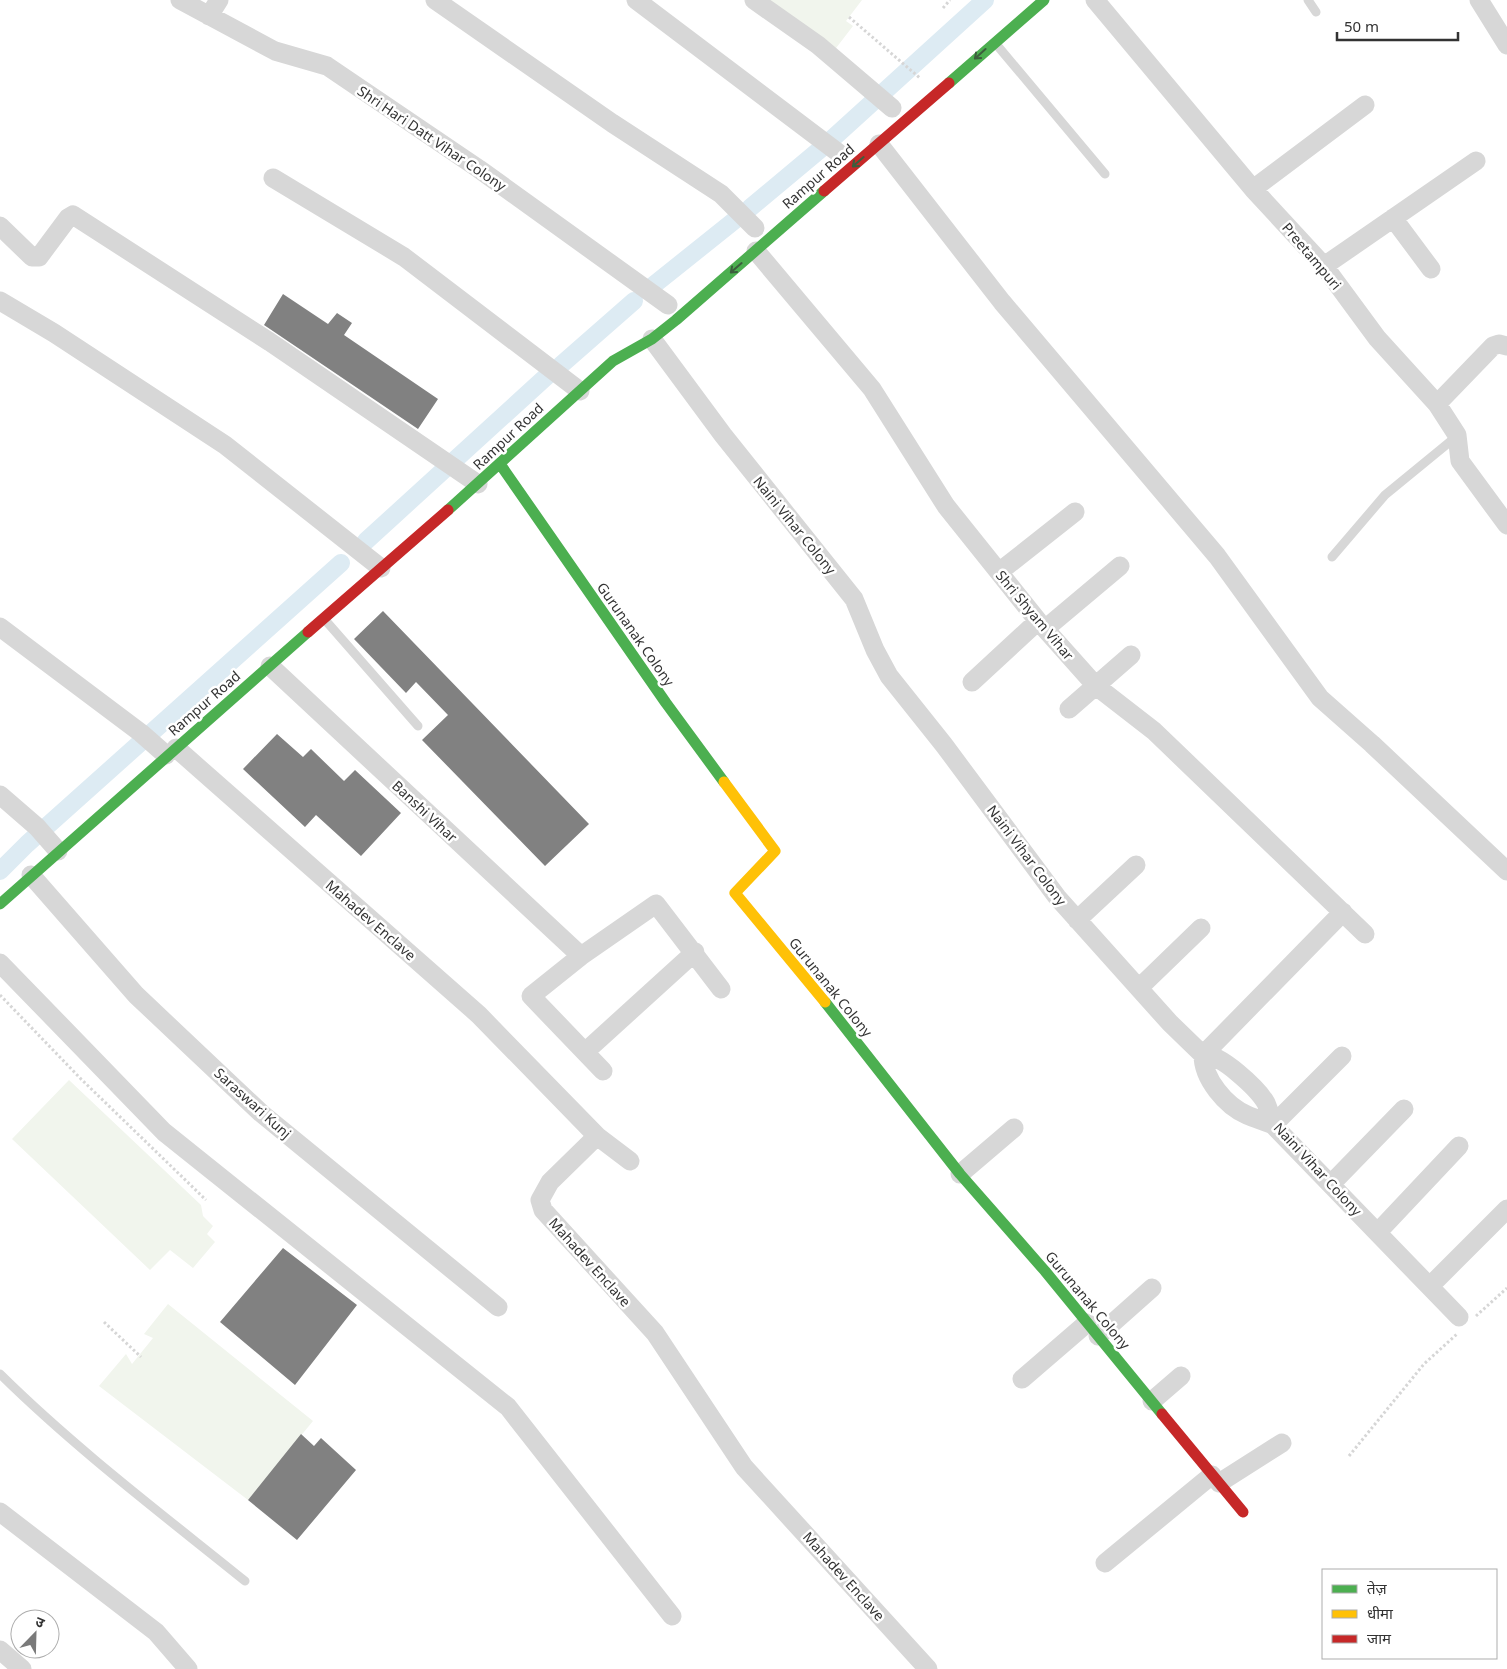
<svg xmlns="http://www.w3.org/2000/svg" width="1507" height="1669" viewBox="0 0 1507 1669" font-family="'Noto Sans','Noto Sans Devanagari',sans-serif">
  <rect width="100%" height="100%" fill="#fff"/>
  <path fill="#f1f5ed" d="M761 0H862L846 21 853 26 833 52Z
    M69 1080 201 1205 203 1216 213 1226 207 1234 215 1242 193 1268 170 1250 150 1270 12 1139Z
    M168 1304 313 1421 248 1500 99 1386 126 1354 132 1364 153 1338 144 1334Z"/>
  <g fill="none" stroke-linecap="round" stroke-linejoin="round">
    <path stroke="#ddebf3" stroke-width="18" d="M832 139 985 0
      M750 208 823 147
      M650 288 735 220
      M561 365 634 301
      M366 541 548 375
      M0 871 27 844 341 563"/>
  </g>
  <path fill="#818181" d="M283 294 328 324 337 313 352 323 344 335 438 399 418 429 264 325Z
    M383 611 589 824 545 866 422 740 448 715 416 682 406 693 354 639Z
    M277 734 303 757 311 749 344 781 355 770 401 813 361 856 316 815 305 827 243 769Z
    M283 1248 357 1305 295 1385 220 1322Z
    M301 1434 314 1446 321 1438 356 1470 297 1540 248 1500Z"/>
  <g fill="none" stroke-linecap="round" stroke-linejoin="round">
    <path stroke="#d6d6d6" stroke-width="3" stroke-dasharray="2.5 2.5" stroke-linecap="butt" d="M943 8 950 0
      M849 17 921 79
      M0 995 81 1079 206 1200
      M1476 1316 1507 1288
      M104 1322 141 1357
      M1349 1456 1424 1364 1457 1334"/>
    <path stroke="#d7d7d7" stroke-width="9" d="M1308 0 1316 12
      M996 44 1105 174
      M1332 557 1385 495 1457 436
      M326 621 418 726
      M0 1374C76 1449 162 1514 245 1581"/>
    <path stroke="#d7d7d7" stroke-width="19" d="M180 0 275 51 327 66 479 169 668 305
      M435 0 612 123 721 194 755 228
      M636 0 840 154
      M754 0 818 45 892 108
      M1095 0 1253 189 1324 266 1377 338 1437 404 1457 435 1460 461 1507 525
      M1479 0 1507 45
      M209 16 219 0
      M879 144 1002 302 1217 556 1320 698 1372 744 1507 871
      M273 178 404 257 580 391
      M1253 189 1365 105
      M1393 218 1431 269
      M0 226 32 257H39L68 218 73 215 270 342 478 484
      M756 251 872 389 946 506 1038 621 1096 686 1154 731 1365 934
      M1324 266 1476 161
      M0 301 54 333 225 445 381 568
      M652 339 723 435 854 599 875 650 889 676 944 745 1057 897 1170 1023 1203 1055C1219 1052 1258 1089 1266 1103 1269 1110 1271 1117 1273 1125L1459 1317
      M1437 404 1493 346 1499 344 1507 346
      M999 572 1075 512
      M0 627 141 733 166 755
      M1045 629 1120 566
      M270 666 581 956
      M972 682 1038 621
      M1069 709 1131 655
      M176 748 479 1015 597 1136 550 1182 540 1200 543 1210 655 1333 744 1467 928 1669
      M0 795 37 827 58 851
      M31 875 136 995 261 1113 498 1307
      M1077 920 1136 865
      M0 963 164 1132 508 1407 672 1616
      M1139 988 1201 928
      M585 1052 695 952
      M1342 1056 1273 1125C1265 1121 1256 1119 1247 1115 1226 1106 1203 1079 1203 1055L1343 912
      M603 1071 531 996 581 956 656 904 721 989
      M597 1136 630 1161
      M960 1174 1014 1128
      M1331 1184 1404 1109
      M1378 1232 1459 1146
      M1431 1285 1507 1209
      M1098 1336 1152 1288
      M1022 1379 1087 1323
      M1152 1401 1181 1376
      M1219 1483 1282 1443
      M0 1512 156 1632 188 1669
      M1105 1563 1212 1475
      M0 1650 22 1669"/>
    <path stroke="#4caf50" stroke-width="11" d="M949 83 1044 0
      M500 464 666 703 724 782
      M448 510 613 361 652 339 676 320 824 191
      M0 904 308 632
      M825 1002 960 1174 1045 1271 1162 1414"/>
    <path stroke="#ffc107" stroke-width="11" d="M724 782 775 851 735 893 825 1002"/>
    <path stroke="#c62828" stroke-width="11" d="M824 191 949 83
      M308 632 448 510
      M1162 1414 1243 1512"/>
  </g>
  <defs><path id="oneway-shaft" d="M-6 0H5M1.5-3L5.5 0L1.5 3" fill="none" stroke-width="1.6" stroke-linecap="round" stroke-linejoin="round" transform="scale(1.25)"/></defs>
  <g stroke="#3c5e3d">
    <use href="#oneway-shaft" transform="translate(980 54) rotate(138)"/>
    <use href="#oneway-shaft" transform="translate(858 162) rotate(139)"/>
    <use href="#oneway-shaft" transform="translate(736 268) rotate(139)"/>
  </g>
  <g text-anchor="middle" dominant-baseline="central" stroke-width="5" stroke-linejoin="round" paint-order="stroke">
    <g font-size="14" fill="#333" stroke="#fff">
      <text transform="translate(432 138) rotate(34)">Shri Hari Datt Vihar Colony</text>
      <text transform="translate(818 176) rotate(-41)">Rampur Road</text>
      <text transform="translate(1312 256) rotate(50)">Preetampuri</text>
      <text transform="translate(508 436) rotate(-43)">Rampur Road</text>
      <text transform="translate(795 525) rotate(51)">Naini Vihar Colony</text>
      <text transform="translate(1035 615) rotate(50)">Shri Shyam Vihar</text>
      <text transform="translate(636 634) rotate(55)">Gurunanak Colony</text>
      <text transform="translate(204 703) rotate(-41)">Rampur Road</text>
      <text transform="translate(425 811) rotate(43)">Banshi Vihar</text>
      <text transform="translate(1027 855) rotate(53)">Naini Vihar Colony</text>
      <text transform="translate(371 920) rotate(41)">Mahadev Enclave</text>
      <text transform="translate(831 987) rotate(51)">Gurunanak Colony</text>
      <text transform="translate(253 1103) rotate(42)">Saraswari Kunj</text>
      <text transform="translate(1318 1169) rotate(47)">Naini Vihar Colony</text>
      <text transform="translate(590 1262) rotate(48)">Mahadev Enclave</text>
      <text transform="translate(1088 1300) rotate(50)">Gurunanak Colony</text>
      <text transform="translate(844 1576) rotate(48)">Mahadev Enclave</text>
    </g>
  </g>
  <rect x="1322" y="1569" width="175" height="90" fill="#ffffff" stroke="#adadad"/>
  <rect x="1332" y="1585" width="25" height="8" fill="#4caf50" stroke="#adadad"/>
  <text x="1367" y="1594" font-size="15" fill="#333333">तेज़</text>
  <rect x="1332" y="1610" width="25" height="8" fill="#ffc107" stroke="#adadad"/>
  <text x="1367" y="1619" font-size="15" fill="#333333">धीमा</text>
  <rect x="1332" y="1635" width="25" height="8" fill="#c62828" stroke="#adadad"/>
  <text x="1367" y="1644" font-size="15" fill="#333333">जाम</text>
  <g transform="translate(35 1634) rotate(23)"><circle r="24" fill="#ffffff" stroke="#adadad"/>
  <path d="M0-4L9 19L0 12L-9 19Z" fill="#7a7a7a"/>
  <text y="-8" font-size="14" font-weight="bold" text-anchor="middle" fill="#333333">उ</text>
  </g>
  <path d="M1337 32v8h121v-8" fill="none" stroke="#333333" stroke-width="2.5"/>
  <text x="1344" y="32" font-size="15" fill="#333333" stroke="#ffffff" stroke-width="4" paint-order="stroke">50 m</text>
</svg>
